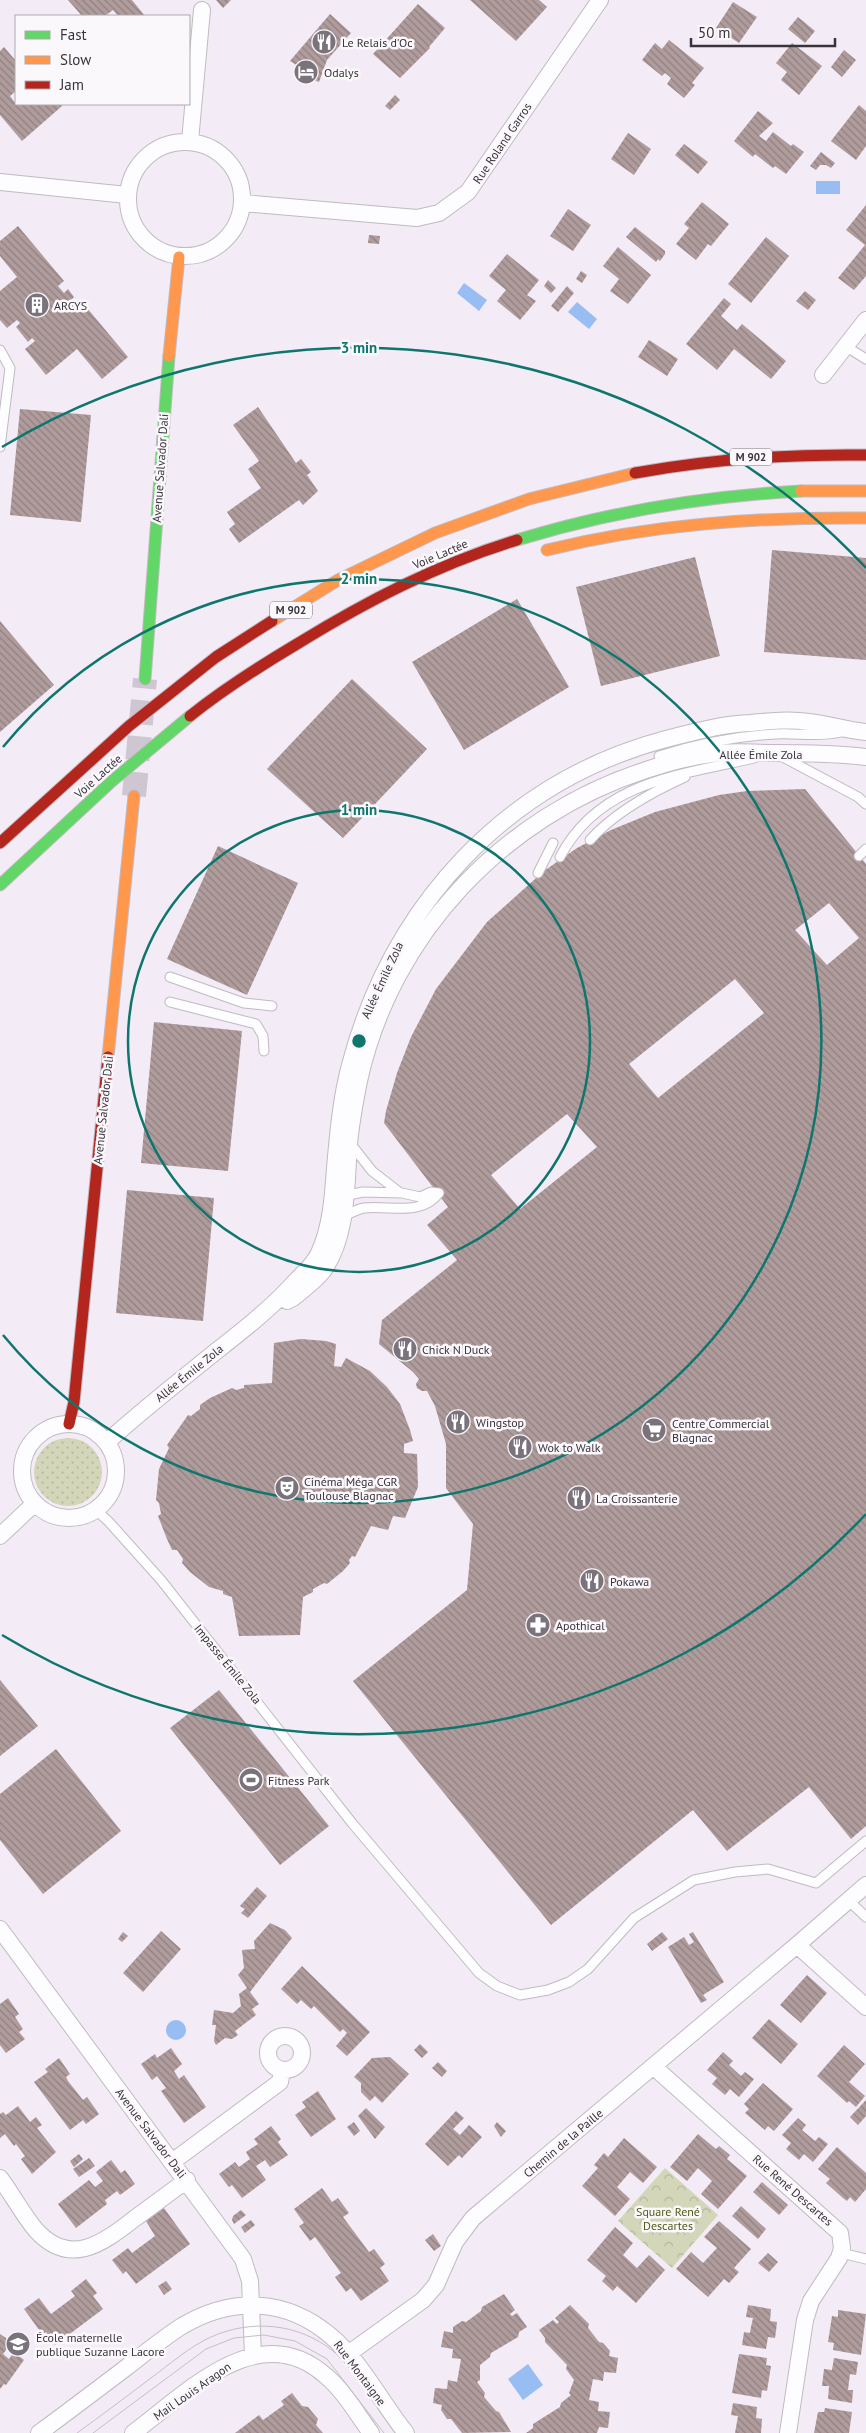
<svg xmlns="http://www.w3.org/2000/svg" width="866" height="2433" viewBox="0 0 866 2433" font-family="'PT Sans',sans-serif">
  <defs>
    <pattern id="grass-dots" width="8" height="8" patternUnits="userSpaceOnUse" patternTransform="scale(1.25)"><rect width="8" height="8" fill="#d3d6b8"/><path d="M2 2h.1M6 6h.1" fill="none" stroke="#b6b89f" stroke-width="1.8" stroke-linecap="round"/></pattern>
    <pattern id="park-crowns" width="20" height="18" patternUnits="userSpaceOnUse" patternTransform="scale(1.25)"><rect width="20" height="18" fill="#d3d6b8"/><path d="M2 6a3 3 0 1 1 6 0M12 15a3 3 0 1 1 6 0" fill="none" stroke="#b6b89f"/></pattern>
    <pattern id="building-back-hatch" width="6" height="6" patternUnits="userSpaceOnUse" patternTransform="scale(1.25)"><rect width="6" height="6" fill="#b09c9c"/><path d="M-1 5l2 2M0 0l6 6M5-1l2 2" fill="none" stroke="#908080"/></pattern>
  </defs>
  <rect width="100%" height="100%" fill="#f3ebf6"/>
  <path fill="url(#grass-dots)" d="M34 1472a34 34 0 1 1 68 0a34 34 0 1 1-68 0Z"/>
  <path fill="url(#park-crowns)" d="M665 2168 718 2215 672 2268 618 2221Z"/>
  <path fill="#97bdf3" d="M816 181H840V194H816Z
    M464 283 487 300 479 311 457 293Z
    M577 302 597 319 589 329 568 312Z
    M166 2030a10 10 0 1 1 20 0a10 10 0 1 1-20 0Z
    M528 2364 543 2385 523 2400 508 2379Z"/>
  <path fill="url(#building-back-hatch)" fill-rule="evenodd" d="M68 0H132L145 16H118L113 10 105 16H82Z
    M216 0H231L223 8Z
    M470 0H539L547 7 516 41Z
    M733 2 757 17 739 43 716 28Z
    M418 4 445 28 429 47 430 48 400 78 373 54Z
    M330 14 351 33 327 60 319 82 299 74 301 68 290 61Z
    M798 17 815 31 805 43 788 29Z
    M669 40 704 68 692 83 695 85 684 98 667 84 671 78 665 73 662 76 642 60 655 43 662 49Z
    M792 43 822 66 799 95 781 80 787 72 776 63Z
    M4 47 16 61V91L10 96 16 104H60L62 106 22 141 0 115V51Z
    M844 50 856 60 842 77 831 67Z
    M395 95 400 100 390 110 385 106Z
    M859 105 866 111V146L856 160 831 141Z
    M758 111 773 123 759 136 766 141 773 132 791 146 793 144 804 152 786 174 775 166 773 168 755 154 753 157 734 141Z
    M628 133 651 149 634 175 611 159Z
    M684 144 708 162 698 174 675 155Z
    M821 152 835 163 831 168 826 165H820L816 170 810 166Z
    M702 202 729 224 711 246 708 244 696 260 676 244 689 228 684 224Z
    M866 205V276L854 290 838 278 865 245 846 230Z
    M568 209 591 225 573 251 550 236Z
    M18 226 64 281 58 286 64 293 68 289 74 297 70 301 76 307 82 302 128 357 102 379 77 349 46 375 25 349 35 341 32 338 28 342 16 327 20 323 17 320 7 328 0 320V291L17 277 0 256V241Z
    M635 227 665 251V254L660 261 658 259 656 262 626 237Z
    M369 235 380 236 379 244 368 243Z
    M766 237 789 256 751 303 728 284Z
    M618 247 651 275 628 304 610 291 619 279 603 266Z
    M507 254 539 280 527 295 536 301 520 320 497 301 506 290 489 276Z
    M581 271 587 275 582 283 576 279Z
    M548 280 556 288 551 293 544 286Z
    M567 286 574 293 558 312 551 306Z
    M805 291 816 300 808 310 796 301Z
    M724 298 731 304 721 316 737 330 742 324 786 361 771 379 734 349 717 370 686 344Z
    M649 340 678 359 667 376 638 357Z
    M258 407 296 463 301 459 311 472 307 475 318 491 303 505 299 500 239 543 229 529 235 524 227 512 261 488 248 469 259 461 233 425Z
    M20 409 91 415 81 522 10 515Z
    M772 550 866 558V660L764 652Z
    M695 557 720 656 601 686 576 587Z
    M517 599 569 687 464 750 412 662Z
    M0 621 54 685 0 732Z
    M352 679 427 749 343 838 267 769Z
    M805 789 866 864V1826L851 1839 809 1787 727 1851 693 1810 551 1925 353 1681 467 1590 473 1524 446 1488V1444L435 1406 427 1391H422L417 1388 416 1384 419 1379 413 1372 379 1344 382 1320 457 1260 427 1225 448 1207 384 1123 386 1111 397 1073 411 1037 436 989 487 922 544 871 577 848 611 830 655 812 719 795 747 791ZM829 903 859 938 827 965 795 930ZM735 979 764 1013 658 1098 629 1064ZM567 1114 597 1147 520 1209 491 1175Z
    M218 846 298 883 247 995 167 959Z
    M154 1022 242 1031 228 1171 141 1163Z
    M127 1190 214 1198 203 1321 116 1313Z
    M301 1339 326 1341 336 1344 334 1366 341 1367 346 1358 370 1371 387 1387 400 1404 410 1430 413 1441 404 1444V1453L417 1454 418 1487 405 1518 393 1516 388 1530 371 1526 355 1557 352 1556 349 1560 350 1563 343 1571 327 1584 324 1583 313 1589V1592L303 1597 300 1635 239 1636 232 1597 223 1594V1591L209 1587 190 1572 182 1563 183 1559 177 1550H172L167 1539 158 1516 161 1514 159 1503 156 1500 159 1469 169 1448 167 1445 188 1415 191 1416 200 1409V1405L210 1398 232 1388 236 1390 244 1388V1385L272 1383 274 1343Z
    M0 1680 38 1726 0 1756Z
    M219 1690 329 1826 280 1865 170 1728Z
    M56 1749 121 1831 43 1894 0 1840V1794Z
    M257 1887 267 1896 248 1918 241 1913 245 1909 240 1906Z
    M270 1923 285 1930 292 1938 250 1992 259 2004 252 2009 256 2015 235 2031 238 2035 232 2039 225 2038 216 2045 214 2041 216 2025H212L214 2010 233 2013 241 2006 239 1994 247 1988 238 1975 244 1968 242 1950 255 1949 254 1941Z
    M161 1931 181 1949 143 1992 123 1973Z
    M123 1932 128 1936 122 1942 118 1939Z
    M662 1932 668 1939 652 1951 647 1944Z
    M693 1932 724 1982 703 1995 707 2000 701 2003 668 1947 684 1937 689 1945 694 1942 689 1934Z
    M302 1966 370 2032 347 2056 336 2046 347 2033 343 2029 340 2032 314 2006 311 2009 301 2000 297 2004 281 1989Z
    M807 1975 827 1993 801 2023 780 2005Z
    M8 1998 19 2014 15 2017 23 2029 19 2032 25 2039 6 2053 0 2045V2004Z
    M769 2019 798 2044 781 2064 752 2038Z
    M420 2044 428 2052 422 2058 414 2050Z
    M844 2045 865 2064 849 2082 865 2096 856 2107 849 2101 847 2103 817 2076Z
    M171 2048 182 2064 174 2071 179 2079 184 2075 206 2107 184 2123 161 2091 166 2088 157 2076 152 2080 141 2064 155 2054 157 2058Z
    M723 2052 733 2061 729 2065 741 2076 745 2072 754 2079 739 2097 730 2089 725 2095 712 2084 717 2078 707 2070Z
    M390 2057 409 2074 382 2103 375 2096 370 2101 361 2092V2083L354 2077 372 2058Z
    M59 2058 70 2074 66 2077 68 2081 83 2100 87 2097 99 2114 86 2124 83 2120 70 2130 34 2082 48 2072 45 2069Z
    M438 2062 447 2071 442 2077 432 2068Z
    M763 2083 793 2109 774 2131 768 2126 765 2130 745 2113 749 2109 744 2104Z
    M318 2091 336 2119 311 2137 295 2115 306 2107 302 2102Z
    M866 2100V2116L858 2125 850 2117Z
    M18 2106 30 2122 36 2117 42 2125 37 2128 56 2152 32 2174 21 2159 25 2156 16 2144 14 2146 5 2134 0 2138V2114L3 2112 6 2115Z
    M366 2108 385 2127 375 2139 358 2116Z
    M456 2111 464 2118 453 2129 460 2135 469 2125 482 2137 462 2158 459 2155 448 2166 425 2144Z
    M798 2118 806 2125 802 2130 815 2141 819 2137 828 2144 813 2162 804 2154 799 2160 786 2149 791 2143 782 2135Z
    M354 2122 360 2131 354 2136 347 2127Z
    M497 2122 506 2131 501 2137 494 2126Z
    M271 2126 281 2139 278 2142 288 2155 270 2167 265 2160 256 2166 266 2180 242 2198 232 2185 229 2187 219 2174 235 2162 239 2167 250 2159 246 2152 258 2144 254 2139Z
    M698 2134 716 2149 719 2146 730 2155 727 2159 747 2176 718 2209 701 2194 712 2181 698 2168 687 2181 670 2167Z
    M624 2138 657 2167 643 2183 630 2172 617 2187 630 2199 615 2216 582 2186 598 2168 594 2165 604 2153 608 2157Z
    M837 2147 866 2173V2189L855 2202 850 2197 847 2201 843 2198 826 2183 830 2179 818 2169Z
    M79 2154 83 2159 74 2167 70 2161Z
    M89 2158 95 2166 79 2177 73 2169Z
    M111 2160 121 2173 125 2170 135 2184 120 2195 117 2191 105 2200 107 2204 76 2228 58 2204 89 2180 95 2187 103 2181 96 2172Z
    M762 2182 788 2205 779 2215 753 2192Z
    M322 2188 332 2202 338 2198 349 2213 343 2217 369 2252 374 2249 385 2264 380 2268 389 2281 361 2301 351 2288 346 2292 335 2277 341 2273 315 2237 310 2241 299 2226 304 2223 294 2209Z
    M741 2206 766 2229 758 2239 732 2216Z
    M164 2208 190 2244 136 2284 126 2271 123 2274 112 2260 128 2248 132 2253 155 2236 146 2221Z
    M241 2210 246 2215 234 2224 232 2220 233 2216Z
    M251 2220 255 2225 245 2233 241 2227Z
    M719 2221 751 2249 734 2268 739 2272 729 2283 724 2279 708 2297 676 2269 691 2252 703 2263 717 2248 704 2237Z
    M615 2227 633 2243 623 2255 637 2268 649 2255 665 2270 636 2303 617 2286 613 2291 602 2281 606 2276 587 2260Z
    M433 2234 441 2246 434 2251 425 2240Z
    M768 2253 778 2262 769 2272 758 2263Z
    M86 2279 97 2293 93 2296 103 2309 55 2345 46 2332 42 2334 24 2309 39 2298 51 2314 75 2296 71 2291Z
    M166 2281 172 2289 164 2295 158 2286Z
    M504 2294 515 2310 510 2314 512 2316 517 2313 527 2327 519 2332 518 2337 491 2353 490 2357 480 2365V2380L477 2382 485 2393 484 2397 496 2411 499 2412 511 2432 462 2433 451 2419H447L441 2410 442 2405 433 2403 435 2388 447 2389 448 2380 457 2382 461 2359 452 2358 453 2349 441 2347 444 2331 453 2333V2327L462 2321 466 2322 481 2311 482 2307Z
    M570 2305 589 2324 588 2328 599 2342 603 2343 610 2351 609 2356 618 2358 616 2373 604 2372 603 2381 593 2379 589 2400 599 2402 598 2411 610 2412 608 2428 599 2427 597 2433H526L533 2428V2424L560 2407 561 2403 571 2395 569 2393 574 2380 566 2369 567 2365 545 2342V2338L539 2330 553 2320 557 2324 559 2322 555 2318Z
    M748 2305 771 2309 770 2321 777 2322 776 2331 775 2338 768 2337 766 2349 742 2345 744 2332 750 2333 751 2327 753 2318 746 2317Z
    M838 2310 866 2314 861 2355 833 2350 834 2343 828 2342 832 2316 838 2317Z
    M0 2334 12 2342 3 2354 9 2359 14 2352 24 2360 6 2385 4 2384 0 2389Z
    M739 2354 767 2358 766 2365 771 2366 767 2391 762 2390 761 2398 732 2393Z
    M834 2358 858 2362 856 2375 850 2374 848 2390H853L852 2403 828 2399 829 2386H822L824 2369 832 2370Z
    M292 2393 302 2406 308 2407 318 2419 316 2425 323 2433H235L259 2415 263 2420 284 2405 281 2401Z
    M733 2403 757 2407 756 2418 762 2419 761 2433H735L738 2416 731 2415Z
    M825 2408 852 2412 849 2433H814L818 2412H824Z"/>
  <g fill="none" stroke-linecap="round" stroke-linejoin="round">
    <path stroke="#cec6d1" stroke-width="24" stroke-dasharray="24 12" stroke-linecap="butt" d="M134 796 145 679"/>
    <defs>
      <path id="lane" d="M845 346 866 359
        M0 350 10 368 0 447
        M659 756C697 744 736 736 776 734 798 733 820 737 841 732
        M781 756 858 797 866 804
        M590 840C614 813 652 792 685 777
        M859 856 866 849
        M560 857C599 782 680 775 754 758
        M538 873 553 843
        M170 977 244 1003 272 1006
        M170 1002 256 1024 263 1036 264 1051
        M350 1143 372 1171 399 1192
        M344 1196 363 1192 402 1193 420 1197 431 1192 439 1193
        M343 1217C349 1214 357 1209 364 1208 390 1205 421 1217 439 1193
        M96 1510 109 1522 161 1580 352 1823 479 1973 497 1986 520 1995 548 1990 569 1982 588 1969 634 1918 694 1880 735 1872 768 1869 816 1883 866 1841
        M848 1900 866 1917
        M841 2253 866 2259"/>
      <path id="street" d="M190 141 202 10
        M128 199a57 57 0 1 1 114 0a57 57 0 1 1-114 0Z
        M0 182 127 195
        M243 203 417 218 439 213 468 192 600 0
        M823 375 866 320
        M287 1301 293 1298C303 1290 315 1281 323 1271 348 1236 346 1185 349 1144 351 1123 355 1101 359 1081 391 934 504 816 646 770 670 762 696 755 721 753 738 751 755 753 771 753 803 753 834 753 866 757
        M22 1471a47 47 0 1 1 94 0a47 47 0 1 1-94 0Z
        M107 1442C141 1411 178 1382 214 1353 242 1331 269 1310 293 1284 302 1274 313 1266 319 1253 331 1227 333 1197 335 1168 338 1134 341 1098 350 1065 392 906 505 782 666 739 694 732 721 724 751 723 770 721 790 719 809 722 828 724 846 730 866 732
        M0 1536 35 1503
        M0 1929 243 2259 250 2281 253 2355
        M797 1945 866 2007
        M268 2053a17 17 0 1 1 34 0a17 17 0 1 1-34 0Z
        M654 2067 840 2233 842 2248 839 2258 811 2301 805 2320 788 2433
        M172 2162 280 2082 282 2071
        M0 2178C12 2194 22 2213 35 2229 69 2268 102 2244 134 2219 152 2206 169 2193 187 2180
        M348 2354 423 2300 436 2285 455 2242 473 2218 797 1945 866 1885
        M39 2433C69 2411 98 2389 127 2367 145 2353 163 2338 182 2326 232 2296 287 2298 332 2337 361 2362 382 2403 406 2433
        M133 2433C187 2393 259 2316 326 2376 344 2391 357 2414 371 2433"/>
      <path id="fast" d="M517 540C609 512 705 496 801 491
        M145 679 169 356
        M0 885 112 781 190 716"/>
      <path id="slow" d="M169 356 179 257
        M801 491H866
        M547 550C652 524 758 517 866 518
        M272 621 338 580 435 533 529 499 635 473
        M108 1057 134 796"/>
      <path id="jam" d="M635 473C712 459 788 454 866 455
        M190 716C224 689 260 666 297 644 367 601 438 564 517 540
        M0 843 129 726 216 657 272 621
        M69 1424 74 1402 108 1057"/>
    </defs>
    <use href="#lane" stroke="#c0bac2" stroke-width="11"/>
    <use href="#street" stroke="#c0bac2" stroke-width="18"/>
    <use href="#fast" stroke="#c0bac2" stroke-width="13"/>
    <use href="#slow" stroke="#c0bac2" stroke-width="13"/>
    <use href="#jam" stroke="#c0bac2" stroke-width="13"/>
    <use href="#lane" stroke="#fdfcfe" stroke-width="9"/>
    <use href="#street" stroke="#fdfcfe" stroke-width="16"/>
    <use href="#fast" stroke="#63d668" stroke-width="11"/>
    <use href="#slow" stroke="#ff974d" stroke-width="11"/>
    <use href="#jam" stroke="#b3261e" stroke-width="11"/>
    <path stroke="#c3c1c5" stroke-width="1" d="M77 2433C102 2415 126 2397 151 2378 170 2364 189 2347 211 2337 251 2319 298 2323 333 2351 355 2370 377 2409 395 2433
      M93 2433 206 2349 234 2338 264 2335 295 2341 327 2359 384 2433"/>
  </g>
  <g fill="none" stroke="#0f766e" stroke-width="2.5">
    <circle cx="359" cy="1041" r="231"/>
    <path d="M3 747A462 462 0 1 1 3 1335"/>
    <path d="M866 1514A693 693 0 0 1 2 1635M2 447A693 693 0 0 1 866 568"/>
  </g>
  <defs>
    <symbol id="restaurant-disc" viewBox="-11 -11 22 22"><circle r="9.5" fill="#7a737c" stroke="#fbf8fc"/><path d="M-5-6h1v4h1v-4h1v4h1v-4h1v5L-1.5 .5V6h-2V.5L-5-1ZM5-6V6H3V1.5H1.5Q1.5-4 5-6Z" fill="#fff"/></symbol>
    <symbol id="hotel-disc" viewBox="-11 -11 22 22"><circle r="9.5" fill="#7a737c" stroke="#fbf8fc"/><path d="M-6-4.5h1.5V1H6V5H4.5V3h-9V5H-6ZM-4 0a1.8 1.8 0 1 1 3.6 0ZM.5 0V-2.5h3Q6-2.5 6 0Z" fill="#fff"/></symbol>
    <symbol id="building-disc" viewBox="-11 -11 22 22"><circle r="9.5" fill="#7a737c" stroke="#fbf8fc"/><path d="M-4-6H4V6H1V3H-1V6H-4ZM-2.5-4.3h1.7v1.8h-1.7ZM.8-4.3h1.7v1.8H.8ZM-2.5-1h1.7V.8h-1.7ZM.8-1h1.7V.8H.8Z" fill="#fff"/></symbol>
    <symbol id="supermarket-disc" viewBox="-11 -11 22 22"><circle r="9.5" fill="#7a737c" stroke="#fbf8fc"/><path d="M-6-5.5h2.5l.6 2H6L4.5 2H-2.5L-4.4-4H-6ZM-1.5 3.2a1.3 1.3 0 1 0 .1 0ZM3 3.2a1.3 1.3 0 1 0 .1 0Z" fill="#fff"/></symbol>
    <symbol id="theatre-disc" viewBox="-11 -11 22 22"><circle r="9.5" fill="#7a737c" stroke="#fbf8fc"/><path d="M-5-5.5Q0-4 5-5.5V0Q5 5 0 6Q-5 5-5 0ZM-3.3-2.5H-1v1.5H-3.3ZM1-2.5H3.3v1.5H1ZM-2.8 1Q0 5.5 2.8 1Z" fill="#fff"/></symbol>
    <symbol id="pharmacy-disc" viewBox="-11 -11 22 22"><circle r="9.5" fill="#7a737c" stroke="#fbf8fc"/><path d="M-2-6h4v4h4v4h-4v4h-4v-4h-4v-4h4Z" fill="#fff"/></symbol>
    <symbol id="stadium-disc" viewBox="-11 -11 22 22"><circle r="9.5" fill="#7a737c" stroke="#fbf8fc"/><path d="M0-5a6.5 5 0 1 0 0 10a6.5 5 0 1 0 0-10ZM-3.5-1.8h7v3.6h-7Z" fill="#fff"/></symbol>
    <symbol id="school-disc" viewBox="-11 -11 22 22"><circle r="9.5" fill="#7a737c" stroke="#fbf8fc"/><path d="M0-5L7-2L0 1L-7-2ZM-4 1L0 2.5L4 1V4Q0 6-4 4Z" fill="#fff"/></symbol>
  </defs>
  <g fill-rule="evenodd">
    <use href="#restaurant-disc" x="310" y="28" width="28" height="28"/>
    <use href="#hotel-disc" x="292" y="58" width="28" height="28"/>
    <use href="#building-disc" x="23" y="291" width="28" height="28"/>
    <use href="#restaurant-disc" x="391" y="1335" width="28" height="28"/>
    <use href="#restaurant-disc" x="444" y="1408" width="28" height="28"/>
    <use href="#supermarket-disc" x="640" y="1416" width="28" height="28"/>
    <use href="#restaurant-disc" x="506" y="1433" width="28" height="28"/>
    <use href="#theatre-disc" x="273" y="1474" width="28" height="28"/>
    <use href="#restaurant-disc" x="565" y="1484" width="28" height="28"/>
    <use href="#restaurant-disc" x="578" y="1567" width="28" height="28"/>
    <use href="#pharmacy-disc" x="524" y="1611" width="28" height="28"/>
    <use href="#stadium-disc" x="237" y="1766" width="28" height="28"/>
    <use href="#school-disc" x="4" y="2330" width="28" height="28"/>
  </g>
  <g text-anchor="middle" dominant-baseline="central" stroke-width="5" stroke-linejoin="round" paint-order="stroke">
    <g fill="#fbf8fc" stroke="#736e75" stroke-width="1">
      <rect x="730" y="448.5" width="42" height="17" rx="4"/>
      <rect x="270" y="601.5" width="42" height="17" rx="4"/>
    </g>
    <g font-size="11" font-weight="bold" fill="#39333b">
      <text x="751" y="457">M 902</text>
      <text x="291" y="610">M 902</text>
    </g>
    <g font-size="12" fill="#39333b" stroke="#fbf8fc" text-anchor="start">
      <text x="342" y="42">Le Relais d'Oc</text>
      <text x="324" y="72">Odalys</text>
      <text x="54" y="305">ARCYS</text>
      <text x="422" y="1349">Chick N Duck</text>
      <text x="476" y="1422">Wingstop</text>
      <text x="672" y="1423">Centre Commercial<tspan x="672" dy="14">Blagnac</tspan></text>
      <text x="538" y="1447">Wok to Walk</text>
      <text x="304" y="1481">Cinéma Méga CGR<tspan x="304" dy="14">Toulouse Blagnac</tspan></text>
      <text x="596" y="1498">La Croissanterie</text>
      <text x="610" y="1581">Pokawa</text>
      <text x="556" y="1625">Apothical</text>
      <text x="268" y="1780">Fitness Park</text>
      <text x="36" y="2337">École maternelle<tspan x="36" dy="14">publique Suzanne Lacore</tspan></text>
    </g>
    <g font-size="12" fill="#39333b" stroke="#fbf8fc">
      <text transform="translate(502 143) rotate(-56)">Rue Roland Garros</text>
      <text transform="translate(160 468) rotate(-86)">Avenue Salvador Dali</text>
      <text transform="translate(440 554) rotate(-23)">Voie Lactée</text>
      <text x="761" y="754">Allée Émile Zola</text>
      <text transform="translate(98 776) rotate(-42)">Voie Lactée</text>
      <text transform="translate(382 980) rotate(-65)">Allée Émile Zola</text>
      <text transform="translate(103 1110) rotate(-84)">Avenue Salvador Dali</text>
      <text transform="translate(189 1373) rotate(-39)">Allée Émile Zola</text>
      <text transform="translate(228 1664) rotate(51)">Impasse Émile Zola</text>
      <text transform="translate(151 2133) rotate(53)">Avenue Salvador Dali</text>
      <text transform="translate(563 2143) rotate(-40)">Chemin de la Paille</text>
      <text transform="translate(793 2190) rotate(41)">Rue René Descartes</text>
      <text transform="translate(360 2373) rotate(53)">Rue Montaigne</text>
      <text transform="translate(192 2391) rotate(-35)">Mail Louis Aragon</text>
    </g>
    <g font-size="12" fill="#515a14" stroke="#fbf8fc">
      <text x="668" y="2211">Square René<tspan x="668" dy="14">Descartes</tspan></text>
    </g>
  </g>
  <circle cx="359" cy="1041" r="8" fill="#0f766e" stroke="#fbf8fc" stroke-width="2.5"/>
  <g font-size="15" text-anchor="middle" font-weight="bold" fill="#0f766e" stroke="#fbf8fc" stroke-width="5" stroke-linejoin="round" paint-order="stroke">
    <text x="359" y="353">3 min</text>
    <text x="359" y="584">2 min</text>
    <text x="359" y="815">1 min</text>
  </g>
  <rect x="15" y="15" width="175" height="90" fill="#fbf8fc" stroke="#ada9af"/>
  <rect x="25" y="31" width="25" height="8" fill="#63d668" stroke="#ada9af"/>
  <text x="60" y="40" font-size="15" fill="#39333b">Fast</text>
  <rect x="25" y="56" width="25" height="8" fill="#ff974d" stroke="#ada9af"/>
  <text x="60" y="65" font-size="15" fill="#39333b">Slow</text>
  <rect x="25" y="81" width="25" height="8" fill="#b3261e" stroke="#ada9af"/>
  <text x="60" y="90" font-size="15" fill="#39333b">Jam</text>
  <path d="M691 38v8h144v-8" fill="none" stroke="#39333b" stroke-width="2.5"/>
  <text x="698" y="38" font-size="15" fill="#39333b" stroke="#fbf8fc" stroke-width="4" paint-order="stroke">50 m</text>
</svg>
